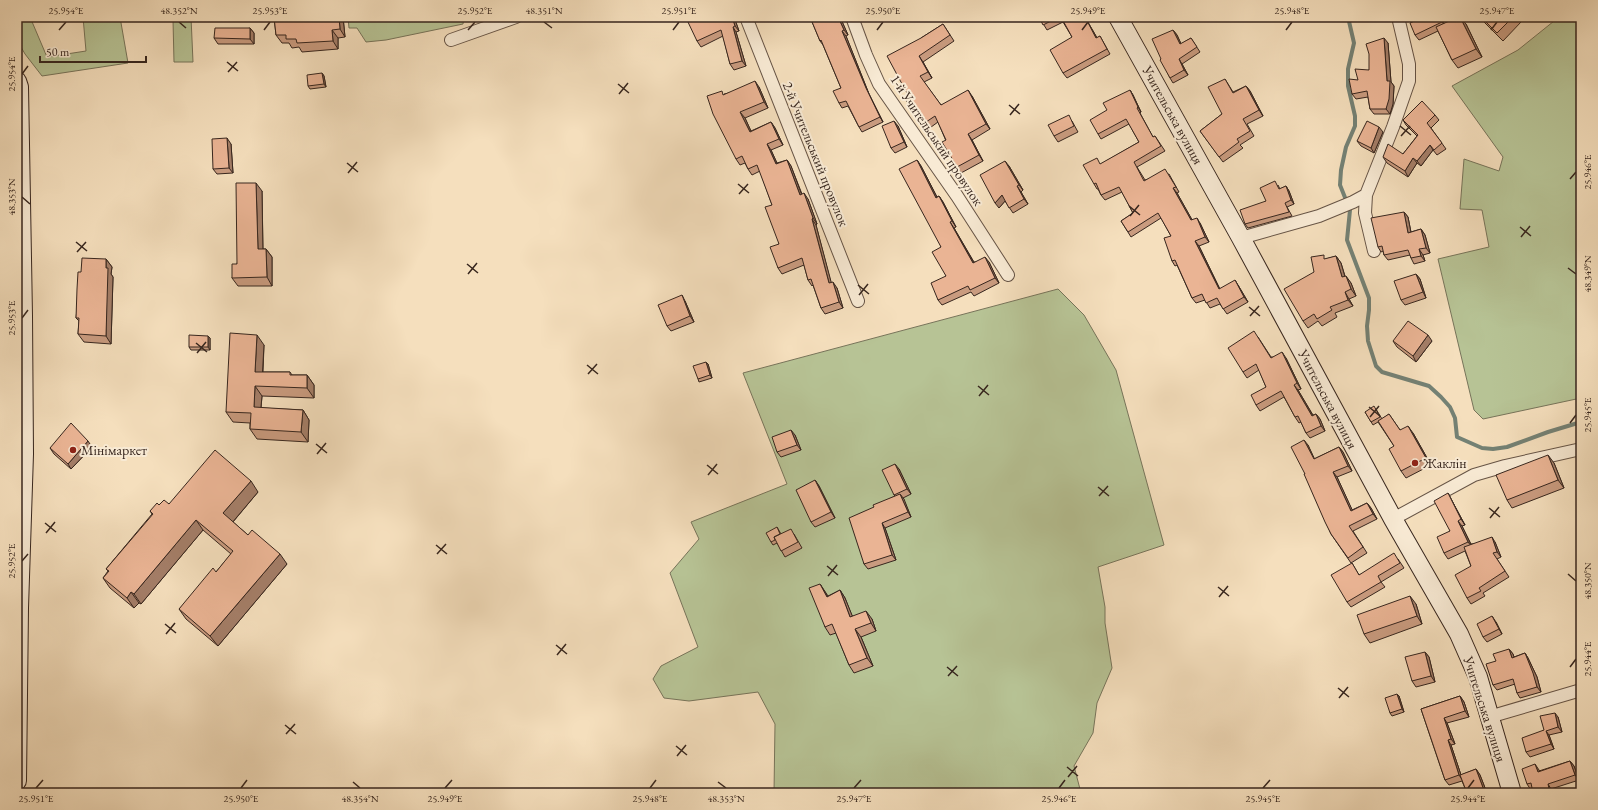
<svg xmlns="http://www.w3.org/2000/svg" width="1598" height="810" viewBox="0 0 1598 810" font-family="'EB Garamond',serif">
  <rect width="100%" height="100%" fill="#f5dfbd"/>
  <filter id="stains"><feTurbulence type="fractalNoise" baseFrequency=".005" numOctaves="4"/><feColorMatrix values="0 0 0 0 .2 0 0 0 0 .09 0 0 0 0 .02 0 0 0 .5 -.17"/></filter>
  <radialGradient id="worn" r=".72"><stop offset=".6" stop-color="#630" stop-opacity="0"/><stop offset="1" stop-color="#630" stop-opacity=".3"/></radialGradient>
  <path fill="#b7c395" stroke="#77745a" d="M17 17H30L47 57 86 51 83 17H120L128 63 42 76 25 54 17 40Z
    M164 17H191L193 62H174L173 20Z
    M348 17H464L463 24 386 40 366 42 357 28H349Z
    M1559 17H1581V398L1483 419 1474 410 1438 259 1489 247 1482 210 1460 209 1464 159 1499 171 1503 157 1452 86 1518 50Z
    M1058 289 1084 315 1116 370 1164 545 1098 567 1105 607V623L1112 668 1097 703 1093 733 1074 766 1081 793H774L775 724 758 692 689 701 664 698 653 679 661 666 698 647 670 573 699 539 691 522 787 484 743 373Z"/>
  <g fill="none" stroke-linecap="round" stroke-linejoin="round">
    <path stroke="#748174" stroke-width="4" d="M1348 17 1354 43 1348 69V86L1355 116V126L1346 147 1341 170 1340 185 1350 210 1347 240 1369 298V310L1367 326 1368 341 1376 366 1382 372 1429 386 1441 397 1450 407 1455 418 1457 437 1482 448 1493 449 1507 447 1548 432 1581 422"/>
    <defs>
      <path id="street" d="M746 17 858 301
        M852 17 866 55 879 84 957 196 1008 275
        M451 40 516 17
        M1366 195 1365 213 1374 251
        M1241 238 1319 216 1353 202 1366 195 1393 127 1409 81V64L1398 17
        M1393 519 1474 475 1505 466 1581 449
        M1489 717 1581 690"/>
      <path id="secondary" d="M1118 17 1241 238 1393 519 1459 634 1478 677 1512 793
        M17 81 19 87 23 316 24 454 19 608 17 781"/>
    </defs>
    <use href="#street" stroke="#665446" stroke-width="14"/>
    <use href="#secondary" stroke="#37261e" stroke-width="20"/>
    <use href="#street" stroke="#f8ead4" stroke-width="12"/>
    <use href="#secondary" stroke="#f8ead4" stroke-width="18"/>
  </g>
  <path fill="#c99b7f" stroke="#37261e" d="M274 17H343L345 37 338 38V49L302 52 299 47 292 48 289 43H282L276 35Z
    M693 17H734L739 31 736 32 746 66 734 70 730 64 723 36 701 47 697 41Z
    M810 17H840L848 35 846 36 869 94 883 122 862 132 859 127 848 106 842 108 839 103 841 88 823 45 820 41Z
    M1039 17H1085L1097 38 1100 36 1110 54 1067 78 1063 73 1072 37 1063 22 1047 30Z
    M1423 17H1441L1444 24H1466L1482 57 1458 68 1452 60 1438 31 1419 40 1415 35Z
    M1479 17H1517L1521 22 1503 41Z
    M943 24 954 41 923 62 932 78 924 82 941 105 972 96 990 129 972 140 983 161 961 173 957 167 938 122 927 130 906 100 909 97 921 38Z
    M250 28 254 33V44H218L214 38Z
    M1173 30 1177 35 1181 44 1191 38 1200 52 1182 64 1188 75 1173 83 1170 78 1161 59Z
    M1388 43 1391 82 1394 86 1393 104 1390 114H1374L1370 109 1368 97 1356 99 1352 94 1358 80 1369 70Z
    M322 73 324 76 326 87 310 89 308 86Z
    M1225 79 1233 92 1246 86 1250 91 1263 116 1247 124 1254 136 1240 145 1243 148 1223 162 1200 131 1222 114Z
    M759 87 768 108 745 118 751 131 771 122 775 128 783 145 771 150 777 163 787 160 791 166 802 194 808 199 817 224 816 225 831 283 837 288 843 308 825 314 821 308 813 285 812 286 808 280 804 265 782 274 778 268 779 244 772 205 760 171 752 175 748 169 745 163 740 165 736 159 724 94Z
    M1130 90 1133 95 1141 112 1140 113 1153 137 1155 136 1165 151 1137 167 1145 180 1169 174 1179 192 1177 193 1192 220 1200 223 1209 242 1199 246 1220 289 1238 285 1248 302 1227 314 1220 304 1210 308 1205 300 1196 303 1192 298 1177 265 1175 266 1172 261 1171 236 1161 218 1131 237 1121 221 1133 213 1122 192 1105 200 1101 195 1098 189H1097L1094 184 1101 164 1139 142 1129 124 1101 139 1098 134Z
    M1435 115 1439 120 1431 128 1446 149 1437 155 1433 150 1421 166 1417 163 1408 177 1387 163 1383 157 1403 154 1417 136 1406 125 1403 120Z
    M1072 121 1078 132 1058 142 1054 136Z
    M898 126 907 147 895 153 891 148Z
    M1383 132 1374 153 1361 146 1357 141Z
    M231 144 233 173 217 174 213 169Z
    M917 160 921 166 937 197 939 196 943 202 956 227 954 228 974 262H989L999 283 974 296 971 292 942 305 938 300 946 276 941 247Z
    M1009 166 1023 190 1021 192 1028 204 1013 213 1005 201 999 208Z
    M1278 185 1280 189 1286 186 1289 191 1294 204 1287 207 1292 216 1248 228 1245 224 1266 201Z
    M262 191 263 249H266L272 257V286H238L232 278Z
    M1404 212 1408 217 1411 232 1421 229 1425 235 1430 253 1423 255 1425 261 1414 264 1411 258 1410 255 1388 260 1384 255 1383 251 1381 252 1378 247Z
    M1336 256 1341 263 1345 276 1351 283 1356 296 1349 299 1353 306 1335 313 1337 317 1322 326 1318 321 1308 328 1303 321 1314 272 1326 259Z
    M106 259 112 267 111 274 113 277 111 344 84 342 78 334 79 321 76 318 81 272Z
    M1416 274 1420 279 1426 298 1405 305 1401 300Z
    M685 301 694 322 671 331 667 326Z
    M208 336 210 338V350H191L189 347Z
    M1258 337 1271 357 1286 358 1301 389 1298 390 1313 415 1316 414 1320 419 1325 431 1310 438 1306 433 1301 422 1299 423 1295 417 1284 397 1260 411 1256 405 1266 387 1259 370 1247 378 1243 372Z
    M1393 341H1432L1416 362 1397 347Z
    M264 345 263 372H290L292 375H307L314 385V398L262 396 261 408 303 410 309 420 308 442 257 439 250 429V423L233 422 226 412Z
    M706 362 708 364 712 378 699 382 698 379Z
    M1376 409 1382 419 1389 414 1400 430 1413 433 1431 465 1406 478 1401 471 1394 446 1378 422 1373 425 1365 412Z
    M795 435 801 450 781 457 777 452Z
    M1308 445 1314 459 1339 447 1343 452 1352 471 1337 477 1352 510 1367 503 1371 508 1377 519 1353 531 1367 553 1351 563 1331 534 1305 474Z
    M92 447 71 469 54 454 50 448Z
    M1554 463 1564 488 1512 508 1507 500Z
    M899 469 911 494 903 498 911 517 885 528 896 560 868 569 864 564 874 507 895 496 894 495Z
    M815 480 819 486 835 518 815 527 811 522Z
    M258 492 233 522 248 535 287 564 218 646 186 619 179 609 216 572 231 554 203 530 141 604 139 603 134 608 110 588 103 578 108 571 106 569 152 514 150 511 159 505Z
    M1448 493 1451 499 1465 525 1462 526 1471 544 1495 542 1501 557 1497 559 1509 577 1483 593 1485 596 1471 604 1467 598 1471 566 1465 551 1448 559 1444 553 1450 531Z
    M777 527 781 534H794L802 548 785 557 777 543 773 545 771 542Z
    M1398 559 1404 568 1381 582 1385 587 1351 607 1347 602 1352 563 1359 575Z
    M820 584 828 596 840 590 845 598 852 616 872 619 876 631 861 637 873 666 854 673 849 665 836 633 830 635 825 627Z
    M1416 604 1422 624 1370 643 1364 634Z
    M1496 622 1502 634 1487 642 1483 637Z
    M1509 649 1513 654 1514 657 1525 653 1528 658 1537 677 1541 692 1520 698 1517 693 1515 684 1497 690 1493 685 1496 661Z
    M1425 652 1429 657 1435 682 1416 687 1412 681Z
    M1399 696 1404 712 1392 716 1390 713Z
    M1460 696 1464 702 1469 717 1447 723 1455 744 1451 745 1461 775 1476 769 1480 775 1487 793H1467L1462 781 1449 785 1445 780 1421 709Z
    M1558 717 1562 732 1549 735 1554 749 1530 757 1526 752 1544 730Z
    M1570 761 1574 766 1579 780 1551 789H1533L1531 790 1527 784 1539 770V771Z"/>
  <path fill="#a47e68" stroke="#37261e" d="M339 17H343L345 37 340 29Z
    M732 17H734L739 31 735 26Z
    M838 17H840L848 35 844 30Z
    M1085 17 1100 43 1096 38Z
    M1440 17H1441L1446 27 1442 22Z
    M1460 17 1466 24 1482 57 1476 49Z
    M733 27 736 32 746 66 742 61Z
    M250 28 254 33V44L250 39Z
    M332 30 338 38V49L333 41Z
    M1173 30 1177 35 1184 50 1180 44Z
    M842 31 846 36 869 94 883 122 880 117 866 88Z
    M1384 38 1388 43 1391 82 1394 86 1393 104 1390 114 1386 109 1387 81Z
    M919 56 923 62 932 78 928 72Z
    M1179 59 1182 64 1188 75 1184 70Z
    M322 73 324 76 326 87 324 84Z
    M755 81 759 87 768 108 764 102Z
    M1246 86 1250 91 1263 116 1259 110Z
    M968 90 972 96 990 129 986 124Z
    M1130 90 1133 95 1141 112 1138 107Z
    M740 112 745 118 754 138 750 132Z
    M894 121 898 126 907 147 904 142Z
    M771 122 775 128 783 145 779 139Z
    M1379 127 1383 132 1374 153 1371 148Z
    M968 134 972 140 983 161 979 155Z
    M227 138 231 144 233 173 229 168Z
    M767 144 771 150 780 170 776 164Z
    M1430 145 1433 150 1421 166 1417 161Z
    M1413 158 1417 163 1408 177 1405 171Z
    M787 160 791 166 804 201 800 195Z
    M917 160 921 166 940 203 936 198Z
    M1005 161 1009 166 1023 190 1019 185Z
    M256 183 262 191 263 257 258 249Z
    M1017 186 1021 192 1028 204 1024 199Z
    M1286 186 1289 191 1294 204 1291 200Z
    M1173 188 1177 193 1195 225 1191 220Z
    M804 193 808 199 817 224 813 218Z
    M1002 195 1006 200 999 208 995 203Z
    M939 196 943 202 956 227 952 221Z
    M1404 212 1408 217 1412 238 1408 233Z
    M1197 218 1200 223 1209 242 1205 237Z
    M812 219 816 225 833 289 829 283Z
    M950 222 954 228 977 268 973 263Z
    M1421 229 1425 235 1430 253 1426 248Z
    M1195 241 1199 246 1222 294 1219 289Z
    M266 249 272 257V286L267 277Z
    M1419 249 1423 255 1425 261 1421 256Z
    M1336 256 1341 263 1347 284 1342 277Z
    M985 257 989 262 999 283 995 278Z
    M106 259 112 267 111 274 113 277 111 344 106 336Z
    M1416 274 1420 279 1426 298 1423 292Z
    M1346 276 1351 283 1356 296 1351 289Z
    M1235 280 1238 285 1248 302 1244 297Z
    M833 282 837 288 843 308 839 302Z
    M1345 292 1353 306 1348 300Z
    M682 295 685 301 694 322 690 316Z
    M257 335 264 345 262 381 255 372Z
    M1428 335 1432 341 1416 362 1413 356Z
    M208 336 210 338V350L208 347Z
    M1282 352 1286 358 1301 389 1297 383Z
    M706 362 708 364 712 378 710 375Z
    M307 375 314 385V398L307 388Z
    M1294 385 1298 390 1316 421 1312 416Z
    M255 386 262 396 260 417 254 407Z
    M303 410 309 420 308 442 301 432Z
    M1316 414 1320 419 1325 431 1321 426Z
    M1408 426 1413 433 1431 465 1426 458Z
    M791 430 795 435 801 450 797 445Z
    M1304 440 1308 445 1317 464 1314 459Z
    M88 441 92 447 71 469 68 464Z
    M1339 447 1343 452 1352 471 1348 466Z
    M1548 455 1554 463 1564 488 1558 480Z
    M895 464 899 469 911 494 907 489Z
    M1333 472 1337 477 1355 516 1351 511Z
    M815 480 819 486 835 518 831 512Z
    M251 481 258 492 231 524 223 513Z
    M1448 493 1451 499 1465 525 1461 519Z
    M900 494 904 499 911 517 908 512Z
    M1367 503 1371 508 1377 519 1373 514Z
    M196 520 203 530 141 604 134 594Z
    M1458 521 1462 526 1472 547 1468 542Z
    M882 523 885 528 896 560 892 555Z
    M1492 537 1495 542 1501 557 1497 552Z
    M280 554 287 564 218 646 210 636Z
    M820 584 825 592 832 605 827 597Z
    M840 590 845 598 856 625 850 617Z
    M131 592 139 603 134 608 127 598Z
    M1410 596 1416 604 1422 624 1417 616Z
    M866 611 872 619 876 631 871 623Z
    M1492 616 1496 622 1502 634 1499 629Z
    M855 629 861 637 873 666 867 658Z
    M1509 649 1513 654 1516 663 1512 658Z
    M1425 652 1429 657 1435 682 1431 676Z
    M1525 653 1528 658 1537 677 1541 692 1537 687Z
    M1397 694 1399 696 1404 712 1402 709Z
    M1460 696 1464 702 1469 717 1465 711Z
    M1555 713 1558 717 1562 732 1558 727Z
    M1444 718 1447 723 1455 744 1451 739Z
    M1546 731 1549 735 1554 749 1551 744Z
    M1448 740 1451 745 1463 781 1459 775Z
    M1570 761 1574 766 1579 780 1575 775Z
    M1535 764 1539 770 1542 777 1538 772Z
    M1476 769 1480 775 1487 793H1485Z
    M1548 784 1551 789 1552 793H1550Z"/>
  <path fill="#eab494" stroke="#37261e" d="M274 17H339L340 29 332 30 333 41 297 43 296 39H286V35H276Z
    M693 17H732L735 26 733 27 742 61 730 64 721 30 697 41 687 20Z
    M810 17H838L844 30 842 31 866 88 880 117 859 127 846 101 839 103 833 91 841 88 821 40 820 41Z
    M1039 17H1059L1043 25Z
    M1061 17H1085L1096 38 1100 36 1107 49 1063 73 1050 50 1072 37Z
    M1423 17H1440L1442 22 1415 35 1410 23Z
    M1458 17H1460L1476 49 1452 60 1436 27Z
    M1481 17H1513L1497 33Z
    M943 24 950 35 919 56 928 72 920 76 941 105 968 90 986 124 968 134 979 155 957 167 942 142 946 140 935 116 923 124 906 100 909 97 887 56 921 38Z
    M215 28H250V39L214 38Z
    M1173 30 1180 44 1191 38 1197 47 1179 59 1184 70 1170 78 1160 60 1161 59 1152 39Z
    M1384 38 1387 81H1390L1389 99 1386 109H1370L1367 91 1352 94 1349 79 1358 80 1355 69 1369 70V54L1366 44Z
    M322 73 324 84 308 86 307 75Z
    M1225 79 1233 93 1246 86 1259 110 1243 119 1250 131 1237 139 1239 142 1219 157 1200 131 1222 114 1208 87Z
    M755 81 764 102 740 112 750 132 771 122 779 139 767 144 776 164 787 160 800 195 804 193 813 218 812 219 829 283 833 282 839 302 821 308 811 279 808 280 802 258 778 268 770 247 779 244 765 207 772 205 757 165 748 169 742 156 736 159 713 114 707 96 722 91 723 95Z
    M1130 90 1138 107 1137 108 1153 137 1155 136 1161 146 1134 162 1144 181 1165 169 1176 187 1173 188 1191 220 1197 218 1205 237 1195 241 1219 289 1235 280 1244 297 1223 309 1217 298 1206 303 1202 294 1192 298 1175 260 1172 261 1164 238 1171 236 1158 213 1128 232 1121 221 1133 213 1119 187 1101 195 1096 183 1094 184 1083 165 1097 158 1100 164 1139 142 1126 119 1098 134 1090 120 1107 110 1103 103Z
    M1422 101 1435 115 1427 123 1442 143 1434 150 1430 145 1417 161 1413 158 1405 171 1383 157 1388 144 1403 154 1418 135 1403 120Z
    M1069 115 1074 126 1054 136 1048 125Z
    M894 121 904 142 891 148 882 126Z
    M1367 121 1379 127 1371 148 1357 141Z
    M227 138 229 168 213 169 212 139Z
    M917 160 936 198 939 196 952 221 950 222 973 263 985 257 995 278 970 290 968 286 938 300 931 283 946 276 932 252 941 247 899 169Z
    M1005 161 1019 185 1017 186 1024 199 1009 208 1002 195 995 203 980 175Z
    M1275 181 1279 189 1286 186 1291 200 1285 203 1289 212 1245 224 1240 210 1266 201 1260 188Z
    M236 183H256L258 249H266L267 277 232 278V264H237Z
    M1404 212 1408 233 1421 229 1426 248 1419 249 1421 256 1411 258 1408 250 1384 255 1382 246 1378 247 1371 218Z
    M1324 255V259L1336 256 1342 277 1346 276 1351 289 1345 292 1348 300 1330 307 1332 310 1317 319 1314 314 1303 321 1284 289 1314 272 1311 257Z
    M82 258 106 259V268H108L106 336 78 334 79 318H76L77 289 78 272H81Z
    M1416 274 1423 292 1401 300 1394 281Z
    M682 295 690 316 667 326 658 305Z
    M1408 321 1428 335 1413 356 1393 341Z
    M1254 331 1271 358 1282 352 1297 383 1294 385 1312 416 1316 414 1321 426 1306 433 1298 416 1295 417 1281 391 1256 405 1251 395 1266 387 1256 364 1243 372 1228 348Z
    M230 333 257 335 255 372H290V375H307V388L255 386 254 407 303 410 301 432 250 429 251 413 226 412Z
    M189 335 208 336V347H189Z
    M706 362 710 375 698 379 693 366Z
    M1374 406 1380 417 1371 422 1365 412Z
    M1389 414 1400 430 1408 426 1426 458 1401 471 1389 449 1394 446 1378 421Z
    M71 423 88 441 68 464 50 448Z
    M791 430 797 445 777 452 772 437Z
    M1304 440 1314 459 1339 447 1348 466 1333 472 1351 511 1367 503 1373 514 1349 526 1363 547 1348 558 1331 534 1325 522 1304 474H1305L1291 447Z
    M215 450 251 481 223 513 248 535 252 530 280 554 210 636 179 609 213 568 216 572 233 551 196 520 134 594 131 592 127 598 103 578 109 571 106 569 153 514 150 511 157 503 159 505 164 500 169 504Z
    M1548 455 1558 480 1507 500 1496 475Z
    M895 464 907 489 894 495 882 470Z
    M1581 470V478L1578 471Z
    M815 480 831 512 811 522 796 490Z
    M1448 493 1461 519 1458 521 1468 542 1444 553 1437 537 1450 531 1434 501Z
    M900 494 908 512 882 523 892 555 864 564 849 518 874 507 873 505Z
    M777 527 780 534 774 537 775 540 771 542 766 533Z
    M791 529 798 542 781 551 774 537Z
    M1492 537 1497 552 1493 553 1505 571 1479 588 1481 591 1467 598 1455 575 1471 566 1464 547Z
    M1394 553 1400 563 1378 576 1381 582 1347 602 1331 575 1352 563 1359 575Z
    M820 584 827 597 840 590 850 617 866 611 871 623 855 629 867 658 849 665 832 624 825 627 809 588Z
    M1410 596 1417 616 1364 634 1357 615Z
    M1492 616 1499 629 1483 637 1477 624Z
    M1509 649 1512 658 1525 653 1533 673 1537 687 1517 693 1513 679 1493 685 1486 664 1496 661 1493 654Z
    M1425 652 1431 676 1412 681 1405 657Z
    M1397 694 1402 709 1390 713 1385 698Z
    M1460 696 1465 711 1444 718 1451 739 1448 740 1459 775 1445 780 1421 709Z
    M1555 713 1558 727 1546 731 1551 744 1526 752 1522 738 1544 730 1540 716Z
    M1570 761 1575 775 1548 784 1550 793H1533L1531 783 1527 784 1522 769 1535 764 1538 772Z
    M1476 769 1485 793H1467L1460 775Z"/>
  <path fill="none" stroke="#37261e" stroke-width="1.5" d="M179 22 186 28M544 22 552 28M59 30 66 22M264 30 270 22M468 30 475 22M673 30 679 22M877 30 883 22M1082 30 1088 22M1286 30 1292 22M1491 30 1497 22M227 62 238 71M228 72 237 62M22 74 28 66M618 84 629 93M619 94 628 83M1009 105 1020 114M1010 115 1019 104M1400 126 1411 135M1401 136 1410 126M347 163 358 172M348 173 357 162M1570 179 1576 172M738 184 749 193M739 194 748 184M22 197 30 204M1129 206 1140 215M1130 216 1139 205M1520 227 1531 236M1521 237 1530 226M76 242 87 251M77 252 86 242M467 264 478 273M1568 268 1576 274M468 274 477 263M858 285 869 294M859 295 868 284M1249 307 1260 316M1250 316 1259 306M22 318 28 310M196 343 207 352M197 353 206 342M587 365 598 374M588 374 597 364M978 386 989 395M979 396 988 385M1369 407 1380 416M1370 417 1379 406M1570 423 1576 415M316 444 327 453M317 454 326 443M707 465 718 474M708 475 717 464M1098 487 1109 496M1099 496 1108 486M1489 508 1500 517M1490 518 1499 507M45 523 56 532M46 533 55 522M436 545 447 554M437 554 446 544M22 561 28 554M827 566 838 575M1568 574 1576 581M828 576 837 565M1218 587 1229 596M1219 597 1228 586M165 624 176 633M166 634 175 623M556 645 567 654M557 655 566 644M947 667 958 676M1570 667 1576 659M948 676 957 666M1338 688 1349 697M1339 698 1348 687M285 725 296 734M286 734 295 724M676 746 687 755M677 756 686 745M1067 767 1078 776M1068 777 1077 766M353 782 360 788M718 782 726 788M36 788 43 780M241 788 247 780M445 788 452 780M650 788 656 780M854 788 861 780M1059 788 1065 780M1263 788 1270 780M1468 788 1474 780"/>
  <g fill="#8f2418" stroke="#f8ead4" stroke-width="1.5">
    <circle cx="73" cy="450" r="4"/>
    <circle cx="1415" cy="463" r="4"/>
  </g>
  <g text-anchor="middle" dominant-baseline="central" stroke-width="4" stroke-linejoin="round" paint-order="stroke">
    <g font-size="14" fill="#37261e" stroke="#f8ead4">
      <text transform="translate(1173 115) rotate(61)">Учительська вулиця</text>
      <text transform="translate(937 140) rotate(56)">1-й Учительський провулок</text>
      <text transform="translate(816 154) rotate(68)">2-й Учительський провулок</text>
      <text transform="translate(1328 399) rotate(62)">Учительська вулиця</text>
      <text transform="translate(1485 709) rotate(72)">Учительська вулиця</text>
    </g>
    <g font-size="14" fill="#37261e" stroke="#f8ead4" text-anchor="start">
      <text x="81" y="450">Мінімаркет</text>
      <text x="1423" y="463">Жаклін</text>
    </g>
  </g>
  <rect width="1598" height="810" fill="none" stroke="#f5dfbd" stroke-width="44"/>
  <path d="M40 56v6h106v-6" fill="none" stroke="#37261e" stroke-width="2"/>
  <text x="46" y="56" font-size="12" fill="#37261e" stroke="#f8ead4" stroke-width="3" paint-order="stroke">50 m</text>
  <rect x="22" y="22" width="1554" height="766" fill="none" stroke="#37261e" stroke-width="1.5"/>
  <g font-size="10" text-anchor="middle" fill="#37261e">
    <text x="66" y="14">25.954°E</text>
    <text x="179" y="14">48.352°N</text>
    <text x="270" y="14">25.953°E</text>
    <text x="475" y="14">25.952°E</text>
    <text x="544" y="14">48.351°N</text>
    <text x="679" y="14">25.951°E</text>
    <text x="883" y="14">25.950°E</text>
    <text x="1088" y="14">25.949°E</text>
    <text x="1292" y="14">25.948°E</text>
    <text x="1497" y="14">25.947°E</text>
    <text transform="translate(11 74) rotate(-90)" y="4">25.954°E</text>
    <text transform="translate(1587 172) rotate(-90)" y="4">25.946°E</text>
    <text transform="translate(11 197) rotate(-90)" y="4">48.353°N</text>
    <text transform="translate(1587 274) rotate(-90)" y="4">48.349°N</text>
    <text transform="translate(11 318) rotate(-90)" y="4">25.953°E</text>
    <text transform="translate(1587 415) rotate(-90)" y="4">25.945°E</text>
    <text transform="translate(11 561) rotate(-90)" y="4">25.952°E</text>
    <text transform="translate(1587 581) rotate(-90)" y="4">48.350°N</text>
    <text transform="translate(1587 659) rotate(-90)" y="4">25.944°E</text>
    <text x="36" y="802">25.951°E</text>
    <text x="241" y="802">25.950°E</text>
    <text x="360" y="802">48.354°N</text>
    <text x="445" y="802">25.949°E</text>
    <text x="650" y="802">25.948°E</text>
    <text x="726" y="802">48.353°N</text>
    <text x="854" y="802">25.947°E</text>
    <text x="1059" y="802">25.946°E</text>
    <text x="1263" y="802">25.945°E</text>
    <text x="1468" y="802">25.944°E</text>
  </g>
  <rect width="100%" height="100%" filter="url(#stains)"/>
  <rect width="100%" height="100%" fill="url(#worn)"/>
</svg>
